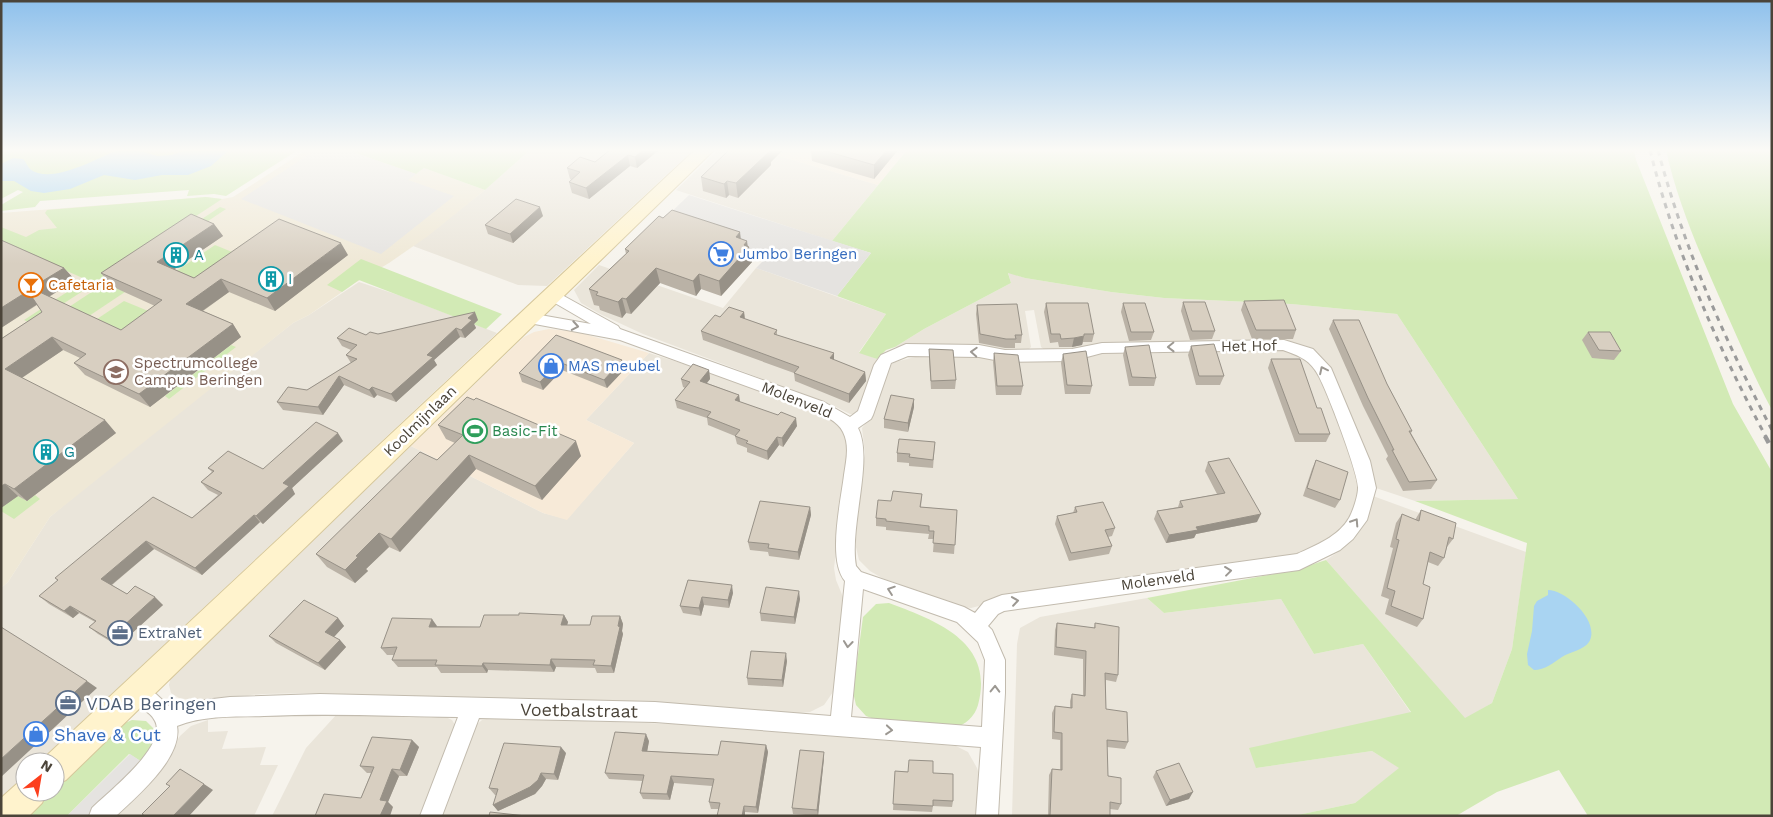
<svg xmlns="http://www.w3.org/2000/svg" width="1773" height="817" viewBox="0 0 1773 817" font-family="'Work Sans',sans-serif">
  <rect width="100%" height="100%" fill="#f6f3ec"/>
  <path fill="#eae5da" d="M530 150H693L547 286 518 285 413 246 485 190Z
    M718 150H759L878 185 832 241 676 190Z
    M599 265 723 308 756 268 886 314 859 352 877 359 863 408 854 414H850L832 405 643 334 602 315 581 303 574 290Z
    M1008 272 1025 278 1111 292 1164 298 1291 304 1397 314 1518 499 1415 501 1373 487 1307 348 1290 342 1046 351 1041 347 1034 310 1025 311 1031 347 1027 351 895 347 924 329 1011 283Z
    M359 282 401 296 497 333 74 729 43 762H25V780L1 805V588L8 582 50 517 106 470 293 323 309 315Z
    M1288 350 1303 355 1315 367 1354 459 1358 489 1355 506 1344 526 1326 542 1305 553 1189 571 1187 568 1002 595 993 598 979 606 971 608 962 607 882 578 870 571 859 560 855 543 865 453 862 428 871 417 889 366 895 362 919 356Z
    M649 353 706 371 823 415 833 420 844 431 849 447 834 568 836 580 843 597 844 610 833 692 824 705 810 712 799 713 654 703 311 693 263 694 191 700 179 698 171 693 169 685 171 676 411 446 543 513 567 519 634 443 586 420Z
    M1373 496 1526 552 1512 649 1492 703 1465 719 1326 560 1341 550 1359 532 1368 516Z
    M1147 598 1164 613 1281 599 1314 654 1363 644 1411 713 1256 768 1372 751 1400 768 1355 803 1293 816H1012L1017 644 1020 628 1040 617Z
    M337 714 446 717 452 720 455 725 422 816H272L306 748Z
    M491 718 676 724 956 746 968 752 977 768 980 777 978 816H439L475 726 482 720Z
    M208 720V732L228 731 222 749 266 747 260 765H278L254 816H111L167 756 180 736 191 726Z"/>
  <path fill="#f7ead8" d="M759 150H907L878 185Z
    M549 329 578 332 649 353 586 420 634 443 567 520 543 513 411 446 524 337 534 332Z"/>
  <path fill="#efe8d6" d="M306 150H347L416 174 424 168 485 190 428 236 389 263 355 283 309 315 293 323 50 517 8 582 1 588V213L206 197 222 199 233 197Z"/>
  <path fill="#d2eab5" d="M1 150H298L226 196 214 194 187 196 189 190 40 201 35 207 1 211V205L23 192 18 190 1 199Z
    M347 150H530L485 190 424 168 416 174Z
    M907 150H1634L1636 160 1733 404 1772 472V816H1588L1559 770 1497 792 1456 816H1293L1355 803 1399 768 1372 751 1256 768 1249 748 1411 712 1363 644 1314 654 1281 599 1164 613 1147 598 1295 570 1326 560 1465 718 1492 703 1512 649 1527 543 1415 501 1518 499 1397 314 1291 304 1164 298 1111 292 1025 278 1008 273 1011 283 924 329 895 347 886 350 877 359 859 353 886 314 837 296 871 253 832 241Z
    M1666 150H1772V410C1754 377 1740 343 1725 310 1702 258 1678 205 1666 150Z
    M206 197 222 199 94 283 1 242V227L26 237 39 230 57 228 45 213 47 210Z
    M220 207 226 209 111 286 125 292 83 320 1 352Z
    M215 245 242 256 202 284 175 272Z
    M361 259 502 314 486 329 359 280 342 292 327 285Z
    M81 283 89 287 32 324 24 320Z
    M124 301 153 313 126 332 97 319Z
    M231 345 236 347 169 399 165 396Z
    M13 493 27 501 35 495 40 499 14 519 1 511V502Z
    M889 603C937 621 995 642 978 705 975 716 965 726 954 727 947 728 938 726 931 725 913 724 895 722 877 720L866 716 856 705 853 692 863 617 876 604Z
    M132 720 146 721 154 729 155 741 142 762 129 754 67 816H26L51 792H55V788L120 725Z"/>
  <path fill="#e5e3e0" d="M316 150H346L416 174 408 180 454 196 381 254 241 199Z
    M689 195 871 253 837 296 756 268 763 261 738 253 662 221Z
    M130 754 142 762 88 816H67Z"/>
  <path fill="#a9d4f2" d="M119 150H135L158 156 171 155 188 150H229L211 166 188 175H162L135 180 104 175 70 189 44 193 31 191 14 181H1V164L13 158 23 159C26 162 28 167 30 169 51 186 98 157 119 150Z
    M1548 590C1566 590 1601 622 1589 642 1584 650 1569 652 1562 657 1553 663 1545 670 1534 670L1528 665 1527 654 1532 631 1534 606 1537 601 1548 595Z"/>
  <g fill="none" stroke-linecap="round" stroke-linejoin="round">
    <defs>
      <path id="street" d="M553 290 618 326 620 329 824 402 850 417 858 411 874 365 881 355 906 344 979 345 1005 350 1072 349 1102 343 1284 340 1313 349 1331 368 1370 461 1376 488 1367 520 1353 539 1340 550 1299 570 1004 611 998 614 988 626 992 630 1005 660V693L998 816H976L981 747 655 722 479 718 442 816H420L458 717C393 716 329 713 264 716 236 717 204 715 177 726 183 758 137 796 116 816H89L92 808C108 792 168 746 155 721 149 708 131 706 125 693L128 686 135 683 156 694 171 708 187 702 230 697 320 694 655 702 831 716 845 581C827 560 841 501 844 475 846 461 850 446 843 432 838 421 823 415 812 410L620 340 524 322 522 318 524 314 529 313 591 324 548 299 546 295 548 291ZM1283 350C1296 355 1307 358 1315 370 1324 381 1359 475 1358 488 1358 496 1353 511 1349 518 1338 537 1316 545 1297 554L1002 595 984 602 975 613 964 607 861 572 856 566C849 527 874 459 858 428L871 419 873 415 891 363 908 356 979 357 1005 362 1072 361 1102 353ZM863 589 957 622 978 642 985 660 982 727 851 717Z"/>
      <path id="secondary" d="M695 150H714L66 780 55 785V762H42L44 758Z
        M25 779V792H47L42 803 29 816H1V798L20 781Z"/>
    </defs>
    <use href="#street" stroke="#c2bbae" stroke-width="2"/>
    <use href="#secondary" stroke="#d6c79b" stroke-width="2"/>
    <use href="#street" fill="#fff" fill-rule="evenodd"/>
    <use href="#secondary" fill="#fff3cd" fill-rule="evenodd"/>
    <path stroke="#9a9a9a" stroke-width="3" stroke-dasharray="5.5 5.5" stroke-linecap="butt" d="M1650 150C1675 251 1717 345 1766 437
      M1658 150C1684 249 1725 340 1772 430"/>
    <path stroke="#9a9a9a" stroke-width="4.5" stroke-dasharray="8 8" stroke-linecap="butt" d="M1765 436 1772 449"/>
  </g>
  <path fill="#bab2a6" d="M610 150H659L637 168 630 166 589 199 572 193 569 182 572 180 570 179 567 168 595 162Z
    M811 150H898L874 179 812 161Z
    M771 162V165L738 198 729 195 726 198 703 191 701 177Z
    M543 216 513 243 488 234 485 225Z
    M214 224 223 236 174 269 194 278 348 255 275 311 229 292 203 311 233 324 241 337 150 407 85 375 74 363 80 358 63 350 22 378 116 433 27 501 18 496 1 508V339L42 312 37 305 1 328V240L64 268 75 280 49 297 121 330 155 306 111 286 101 273Z
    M741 239 748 246 752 262 721 296 701 289 696 296 660 283 631 314 626 313 622 318 600 310 599 306 594 305 589 289 626 254 625 249Z
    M1244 301 1296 330 1293 339H1252L1241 310Z
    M1183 302 1215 331 1212 339 1190 340 1181 311Z
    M1046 303 1094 334 1092 342H1083L1082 345 1072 347H1059L1058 342 1050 343 1044 312Z
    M1123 303 1154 332 1151 340 1129 341 1121 312Z
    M977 305 1022 335 1021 343H1015V348H1005L979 343 976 314Z
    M744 312 745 319 777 330V335L834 360 865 372 866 381 849 403 795 381 794 373 703 340 701 331 720 317Z
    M478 320 474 324 476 328 465 338 460 337 434 360 437 365 396 402 377 395 374 398 344 385 323 415 283 410 277 402 307 390 351 363 346 355 351 350 342 346 337 338 378 334Z
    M1333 320 1387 384 1412 431 1411 433 1437 480 1431 489 1403 491 1386 459 1388 456 1363 406 1329 329Z
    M1588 332 1621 351 1614 360 1592 358 1582 340Z
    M556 335 625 369 607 388 562 370 543 390 522 382 519 373Z
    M1191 346 1224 376 1220 385H1196L1188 355Z
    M1125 347 1156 378 1154 386H1129L1123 355Z
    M929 349 956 380 955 389H931L929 358Z
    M994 353 1023 386 1021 395H996L993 362Z
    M1063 354 1092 386 1090 394H1065L1061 363Z
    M1271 359 1317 408 1330 434 1326 442H1295L1268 368Z
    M709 370 710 379 707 383 739 395 740 402 797 426 783 447 779 445 768 460 747 452V448L737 444 735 436 708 425 707 418 677 408 675 400 685 388 683 387 681 379Z
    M914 399V407L908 432 884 428V419Z
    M438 425 581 456 542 500 476 469 400 552 389 547 366 569 368 571 355 583 327 567 316 554 437 460 455 443 446 439Z
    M343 441 292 488 295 494 263 524 260 522 202 575 154 549 112 585 127 594 163 605 118 646 98 634 89 627 95 622 79 613 73 618 49 604 39 596 58 581 55 578 192 518 218 495 208 490 201 482 212 472 208 468 263 469Z
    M935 442 933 468 909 466V463L897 462V453Z
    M1316 460 1340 500 1335 508 1303 496 1312 469Z
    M1208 462 1257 522 1196 534 1194 538 1166 543 1154 519 1157 511 1178 507 1180 501 1217 494 1205 471Z
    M922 494 921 507 957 510 954 554 933 552 934 539H928L929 534 886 530V527L876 526V518L891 501Z
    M810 507 811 515 799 560 769 556 768 552 750 550 748 542Z
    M1075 507 1115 528 1112 536 1108 537 1112 546 1109 554 1069 561 1055 524 1057 516 1073 513Z
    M1421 510 1453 539 1447 547 1444 558 1438 566 1428 562 1423 584V619L1417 627 1385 614 1389 599 1381 596 1393 548 1390 547 1396 523 1402 514 1415 520Z
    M688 580 733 593 729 608 704 605 701 616 683 613 680 606Z
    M800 599 795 624 761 621 760 613Z
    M519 615H564L568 622 567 625H590L620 616 623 624 622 631 623 634 614 673H597L595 668 556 667 554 672 488 670 487 673H441L437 667H398L392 660 394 655H387L381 648 437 626 480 627Z
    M338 618 344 626 334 637 340 640 346 647 325 670 276 643 269 636Z
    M1057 623 1094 628 1095 623 1118 675 1116 682 1106 680V709L1128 742 1125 749 1107 747 1108 776 1121 804 1118 810 1110 809V816H1048L1049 775 1052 769 1060 770V740L1052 739V713L1055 706 1070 708V701L1072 694 1083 695V659L1054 655 1055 630Z
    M787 661 783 687 748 685 747 678Z
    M412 740 419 747 407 776H399L388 802 393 807 361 798 371 773H367L360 766Z
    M649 741 647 751 718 755 766 745 768 752 758 813 745 812V816H717L719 809H711L709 802 712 786 674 783 670 800 643 799 640 793 642 781 609 779 605 773Z
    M566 753 558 780 546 779 542 786 535 794 498 811 493 805 496 795H495L489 788Z
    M824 758 818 816 793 814 792 808Z
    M895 771 933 773 953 801 952 807 933 806 932 812 893 810Z
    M1156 771 1189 799 1166 806 1153 777Z"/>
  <path fill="#979187" d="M643 150H659L637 168 635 157Z
    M767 150H783L771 162V165L738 198 736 183Z
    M887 150H898L874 179V165Z
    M628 155 630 166 589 199 586 188Z
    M727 181 729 195 726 198 724 184Z
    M540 207 543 216 513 243 510 234Z
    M214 224 223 236 166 275 157 262Z
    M740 232 742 248 736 237Z
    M747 241 748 248 749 247 752 262 721 296 719 281 744 245Z
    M341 243 348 255 275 311 267 298Z
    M64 268 75 280 42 301 31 288Z
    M656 268 660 283 631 314 626 299Z
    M699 274 701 289 696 296 693 281Z
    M221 279 229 292 195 316 186 304Z
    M28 291 39 303 1 328V308Z
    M622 298 626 313 622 318 618 302Z
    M475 312 478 320 474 324 476 328 465 338 461 330 468 318Z
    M744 312 745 321 740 317Z
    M233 324 241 337 150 407 139 394Z
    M456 328 460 337 434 360 437 365 396 402 391 394 427 355Z
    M1084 336 1082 345 1072 347 1074 338Z
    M52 337 63 350 17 381 5 369Z
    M834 353V362L830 358Z
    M622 360 625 369 607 388 604 380Z
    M559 362 562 370 543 390 540 382Z
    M709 370 710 379 702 389 700 381Z
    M865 372 866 381 849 403V394Z
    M339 376 344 385 323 415 318 407Z
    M372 387 377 395 374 398 369 390Z
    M739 395 740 403 735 400Z
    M914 399V407L908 432V423Z
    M796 418 797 426 783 447 782 438Z
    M105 420 116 433 27 501 14 489Z
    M338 433 343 441 292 488 295 494 263 524 256 516 283 483Z
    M777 437 779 445 768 460 767 451Z
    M576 441 581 456 542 500 535 486Z
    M469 455 476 469 400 552 391 539Z
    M5 484 18 496 1 508V486Z
    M810 507 811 515 799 560 798 552Z
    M1261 514 1257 522 1196 534 1194 538 1166 543 1169 535 1196 527Z
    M254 515 260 522 202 575 195 568Z
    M379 533 389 547 366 569 368 571 355 583 345 570 356 556Z
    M146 541 154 549 110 586 101 579Z
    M732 585 733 593 729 608 728 600Z
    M799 591 800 599 795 624 794 617Z
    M155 597 163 605 118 646 109 639Z
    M702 597 704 605 701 616 699 608Z
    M70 606 79 613 73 618 64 611Z
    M564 615 568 622 565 633 561 625Z
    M620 616 623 624 622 631 623 634 614 673 611 666Z
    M338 618 344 626 332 639 325 632Z
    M432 619 437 626 434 634 429 627Z
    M340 640 346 647 325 670 318 663Z
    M786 653 787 661 783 687 782 680Z
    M551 659 556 667 554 672 550 665Z
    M483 663 488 670 487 673 482 666Z
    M87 681 97 688 1 777V759Z
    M646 734 649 741 646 758 642 751Z
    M412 740 419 747 407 776 400 770Z
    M766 745 768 752 758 813 756 807Z
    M561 747 566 753 558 780 554 774Z
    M824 752V758L818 816 817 810Z
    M392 769 399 776 388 802 393 807 390 816H380V800Z
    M541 773 546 779 542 786 535 794 498 811 493 805Z
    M671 776 674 783 670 800 667 794Z
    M204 784 213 790 189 816H173Z
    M1193 792 1189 799 1166 806 1170 800Z
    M744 806 745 812V816H742Z"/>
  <path fill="#d8cfc1" stroke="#979187" d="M610 150H643L635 157 628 155 586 188 569 182 580 172 567 168 580 157 595 162Z
    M729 150H767H766L770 151 736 183 727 181 724 184 701 177Z
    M822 150H887L874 165Z
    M516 199 540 207 510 234 485 225Z
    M672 210 740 232 736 237 747 241 744 245 749 247 719 281 699 274 693 281 656 268 626 299 622 298 618 302 596 295 598 292 589 289 629 251 625 249 659 216 663 218Z
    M191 214 214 224 157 262 194 278 279 219 341 243 267 298 221 279 186 304 233 324 139 394 74 363 86 354 52 337 5 369 105 420 14 489 5 484 1 486V339L42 312 28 291 1 308V240L64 268 31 288 121 330 162 300 101 273Z
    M1284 300 1296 330H1256L1244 301Z
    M1183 302H1205L1215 331H1192Z
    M1046 303H1088L1094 334H1084V336L1074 338 1061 339 1060 334H1051Z
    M1123 303H1145L1154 332H1131Z
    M1017 304 1022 335H1015L1016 339H1006L980 334 977 305Z
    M729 307 744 312 740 317 777 330 774 334 834 353 830 358 865 372 849 394 794 373 799 367 701 331 715 315 720 317Z
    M475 312 468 318 472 320 461 330 456 328 427 355 433 357 391 394 372 387 369 390 339 376 318 407 277 402 288 387 307 390 357 359 346 355 357 345 337 338 349 328 366 335 370 332 378 334Z
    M1333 320H1359L1387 384 1412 431H1409L1437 480 1409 482 1392 450H1394L1368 398Z
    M1588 332H1610L1621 351 1599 350Z
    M556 335 622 360 604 380 559 362 540 382 519 373Z
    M1214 344 1224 376H1199L1191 346Z
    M1149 345 1156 378 1132 377 1125 347Z
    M929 349 953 350 956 380 931 381Z
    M1086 351 1092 386 1067 385 1063 354Z
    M994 353 1018 355 1023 386H997Z
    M1271 359H1300L1317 408H1321L1330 434H1299Z
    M693 364 709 370 700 381 739 395 735 400 778 415 781 412 796 418 782 438 777 437 767 451 746 443 748 441 735 436 740 430 707 417 711 412 675 400 690 382 681 379Z
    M891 395 914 399 908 423 884 419Z
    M467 397 474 400 476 398 576 441 535 486 469 455 391 539 379 533 356 556 358 557 345 570 316 554 420 452 437 460 463 435 438 425Z
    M316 422 338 433 283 483 289 486 256 516 254 515 195 568 146 541 101 579 127 594 135 586 155 597 109 639 89 627 96 621 70 606 64 611 39 596 58 580 55 578 153 497 192 518 222 493 201 482 214 471 208 468 228 451 263 469Z
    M899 439 935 442 933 460 909 457 910 454 897 453Z
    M1229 458 1261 514 1196 527 1198 530 1169 535 1157 511 1183 507 1180 501 1225 493 1208 462Z
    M1316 460 1348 472 1340 500 1307 488Z
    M893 491 922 494 920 507 957 510 955 545 933 543 934 531H929V526L886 521V519L876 518 878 500 891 501Z
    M760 501 810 507 798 552 768 548 769 544 748 542Z
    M1103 502 1115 528 1105 530 1112 546 1071 553 1057 516 1077 512 1075 507Z
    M1421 510 1456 523 1453 539 1449 537 1444 558 1430 552 1423 584 1430 587 1423 619 1391 606 1395 591 1387 588 1399 540 1396 539 1402 514 1419 521Z
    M688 580 732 585 728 600 702 597 699 608 680 606Z
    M766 587 799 591 794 617 760 613Z
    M304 600 338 618 325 632 340 640 318 663 269 636Z
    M519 613 564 615 561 625H590L592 616H620L618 626 620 627 611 666 593 665 595 660 551 659 550 665 483 663 482 666 435 665 437 660H392L397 647 381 648 392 618 432 619 429 627H480L484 615H519Z
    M1057 623 1095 628V623L1119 627 1118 675 1105 673 1106 709 1127 712 1128 742 1107 740 1108 776 1121 778V804L1110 802V816H1050L1052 769 1062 770V733L1054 732 1055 706 1072 708V694L1085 696 1086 651 1056 647Z
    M1 627 87 681 1 759Z
    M751 651 786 653 782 680 747 678Z
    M615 732 646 734 642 751 718 755 721 741 766 745 756 807 744 806 742 816H717L720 803 709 802 714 779 671 776 667 794 640 793 644 775 605 773Z
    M372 737 412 740 400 770 392 769 380 800 387 801 380 816H315L324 794 361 798 374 767 360 766Z
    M504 743 561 747 554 774 541 773 538 780 530 787 493 805 498 789 489 788Z
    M800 750 824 752 817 810 792 808Z
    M909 760 933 761V773L953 774V801L933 800V806L893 804 895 771 908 772Z
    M1179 763 1193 792 1170 800 1156 771Z
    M180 769 204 784 173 816H145L142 814 170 786 166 784Z
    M490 812 526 816H489Z"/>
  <defs><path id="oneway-chevron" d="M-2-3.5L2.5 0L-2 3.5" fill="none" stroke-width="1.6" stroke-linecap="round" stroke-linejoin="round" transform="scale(1.25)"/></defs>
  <g stroke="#9c9892">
    <use href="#oneway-chevron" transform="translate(575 326) rotate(10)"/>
    <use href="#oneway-chevron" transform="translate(1171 347) rotate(179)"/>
    <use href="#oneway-chevron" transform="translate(974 352) rotate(-177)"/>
    <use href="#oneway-chevron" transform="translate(1323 370) rotate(-116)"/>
    <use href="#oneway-chevron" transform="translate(1355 522) rotate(-57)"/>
    <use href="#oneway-chevron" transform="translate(1228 571) rotate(-7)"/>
    <use href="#oneway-chevron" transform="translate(891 590) rotate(-161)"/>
    <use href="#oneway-chevron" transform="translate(1015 601) rotate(-8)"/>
    <use href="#oneway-chevron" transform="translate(848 644) rotate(96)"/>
    <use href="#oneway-chevron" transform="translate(995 689) rotate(-89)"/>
    <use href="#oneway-chevron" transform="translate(889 730) rotate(5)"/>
  </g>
  <linearGradient id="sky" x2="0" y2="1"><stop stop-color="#8fc1ec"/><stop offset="0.57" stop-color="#fbfaf6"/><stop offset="1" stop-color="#fbfaf6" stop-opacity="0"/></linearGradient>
  <rect width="1773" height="264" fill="url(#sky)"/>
  <defs>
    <symbol id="supermarket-ring" viewBox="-11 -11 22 22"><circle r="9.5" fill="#fff" stroke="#3f7fe0" stroke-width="1.5"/><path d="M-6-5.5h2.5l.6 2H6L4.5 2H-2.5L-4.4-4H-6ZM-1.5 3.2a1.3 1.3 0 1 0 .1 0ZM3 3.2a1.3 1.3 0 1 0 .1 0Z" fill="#3f7fe0"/></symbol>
    <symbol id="building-ring" viewBox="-11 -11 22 22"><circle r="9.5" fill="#fff" stroke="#0f9aa8" stroke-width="1.5"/><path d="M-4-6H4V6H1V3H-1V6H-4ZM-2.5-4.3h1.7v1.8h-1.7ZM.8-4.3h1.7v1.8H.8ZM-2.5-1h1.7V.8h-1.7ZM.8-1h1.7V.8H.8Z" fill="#0f9aa8"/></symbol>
    <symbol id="bar-ring" viewBox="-11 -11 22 22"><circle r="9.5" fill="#fff" stroke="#e8710a" stroke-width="1.5"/><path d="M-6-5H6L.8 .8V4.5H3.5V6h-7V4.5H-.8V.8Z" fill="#e8710a"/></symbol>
    <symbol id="shop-ring" viewBox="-11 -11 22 22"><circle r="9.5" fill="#fff" stroke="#3f7fe0" stroke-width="1.5"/><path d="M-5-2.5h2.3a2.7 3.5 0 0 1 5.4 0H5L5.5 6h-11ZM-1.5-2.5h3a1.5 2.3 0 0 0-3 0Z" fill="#3f7fe0"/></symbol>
    <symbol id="school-ring" viewBox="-11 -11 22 22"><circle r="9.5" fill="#fff" stroke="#8d6e63" stroke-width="1.5"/><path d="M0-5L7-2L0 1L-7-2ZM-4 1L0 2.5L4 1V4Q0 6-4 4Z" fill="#8d6e63"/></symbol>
    <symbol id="stadium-ring" viewBox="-11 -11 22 22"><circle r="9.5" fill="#fff" stroke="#2e9e5b" stroke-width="1.5"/><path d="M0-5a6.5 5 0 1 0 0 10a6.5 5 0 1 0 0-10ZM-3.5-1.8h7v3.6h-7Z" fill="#2e9e5b"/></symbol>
    <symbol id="office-ring" viewBox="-11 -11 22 22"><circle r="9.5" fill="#fff" stroke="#5c6f8a" stroke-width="1.5"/><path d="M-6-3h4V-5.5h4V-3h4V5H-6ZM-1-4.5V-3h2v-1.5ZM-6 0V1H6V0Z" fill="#5c6f8a"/></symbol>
  </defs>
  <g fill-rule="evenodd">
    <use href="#supermarket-ring" x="707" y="240" width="28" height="28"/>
    <use href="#building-ring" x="162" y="241" width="28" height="28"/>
    <use href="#building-ring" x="257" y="265" width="28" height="28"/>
    <use href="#bar-ring" x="17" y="271" width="28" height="28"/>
    <use href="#shop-ring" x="537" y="352" width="28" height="28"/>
    <use href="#school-ring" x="102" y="358" width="28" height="28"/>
    <use href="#stadium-ring" x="461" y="417" width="28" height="28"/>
    <use href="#building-ring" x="32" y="438" width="28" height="28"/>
    <use href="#office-ring" x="106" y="619" width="28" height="28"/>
    <use href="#office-ring" x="54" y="689" width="28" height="28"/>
    <use href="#shop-ring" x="22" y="720" width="28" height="28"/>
  </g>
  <g text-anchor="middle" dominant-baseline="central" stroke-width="5" stroke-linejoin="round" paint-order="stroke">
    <g font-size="15" fill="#366cbe" stroke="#fff" text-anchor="start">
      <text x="738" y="254">Jumbo Beringen</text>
      <text x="568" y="366">MAS meubel</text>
    </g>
    <g font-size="15" fill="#0d838f" stroke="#fff" text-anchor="start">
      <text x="194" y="255">A</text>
      <text x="288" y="279">I</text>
      <text x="64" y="452">G</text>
    </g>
    <g font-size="15" fill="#c56008" stroke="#fff" text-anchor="start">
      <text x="48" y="285">Cafetaria</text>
    </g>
    <g font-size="15" fill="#4b4439" stroke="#fff">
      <text transform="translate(1249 346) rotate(-1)">Het Hof</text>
      <text transform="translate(797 400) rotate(22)">Molenveld</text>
      <text transform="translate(420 421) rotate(-44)">Koolmijnlaan</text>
      <text transform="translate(1158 580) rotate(-8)">Molenveld</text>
    </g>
    <g font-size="15" fill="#785e54" stroke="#fff" text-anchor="start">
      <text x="134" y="363">Spectrumcollege<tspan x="134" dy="17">Campus Beringen</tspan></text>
    </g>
    <g font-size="15" fill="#27864d" stroke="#fff" text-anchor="start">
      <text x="492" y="431">Basic-Fit</text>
    </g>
    <g font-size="15" fill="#4e5e75" stroke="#fff" text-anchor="start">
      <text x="138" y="633">ExtraNet</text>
    </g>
    <g font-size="18" fill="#4e5e75" stroke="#fff" text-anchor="start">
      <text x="86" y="703">VDAB Beringen</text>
    </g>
    <g font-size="18" fill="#4b4439" stroke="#fff">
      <text transform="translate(579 710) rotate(1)">Voetbalstraat</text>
    </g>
    <g font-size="18" fill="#366cbe" stroke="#fff" text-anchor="start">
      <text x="54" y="734">Shave &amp; Cut</text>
    </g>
  </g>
  <rect width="1773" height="817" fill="none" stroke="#4b4439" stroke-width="5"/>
  <g transform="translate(40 777) rotate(31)"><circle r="24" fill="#ffffff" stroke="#b7b4b0"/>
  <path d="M0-4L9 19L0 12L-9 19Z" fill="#fc3f1d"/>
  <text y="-8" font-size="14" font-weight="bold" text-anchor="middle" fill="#4b4439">N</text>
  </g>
</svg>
